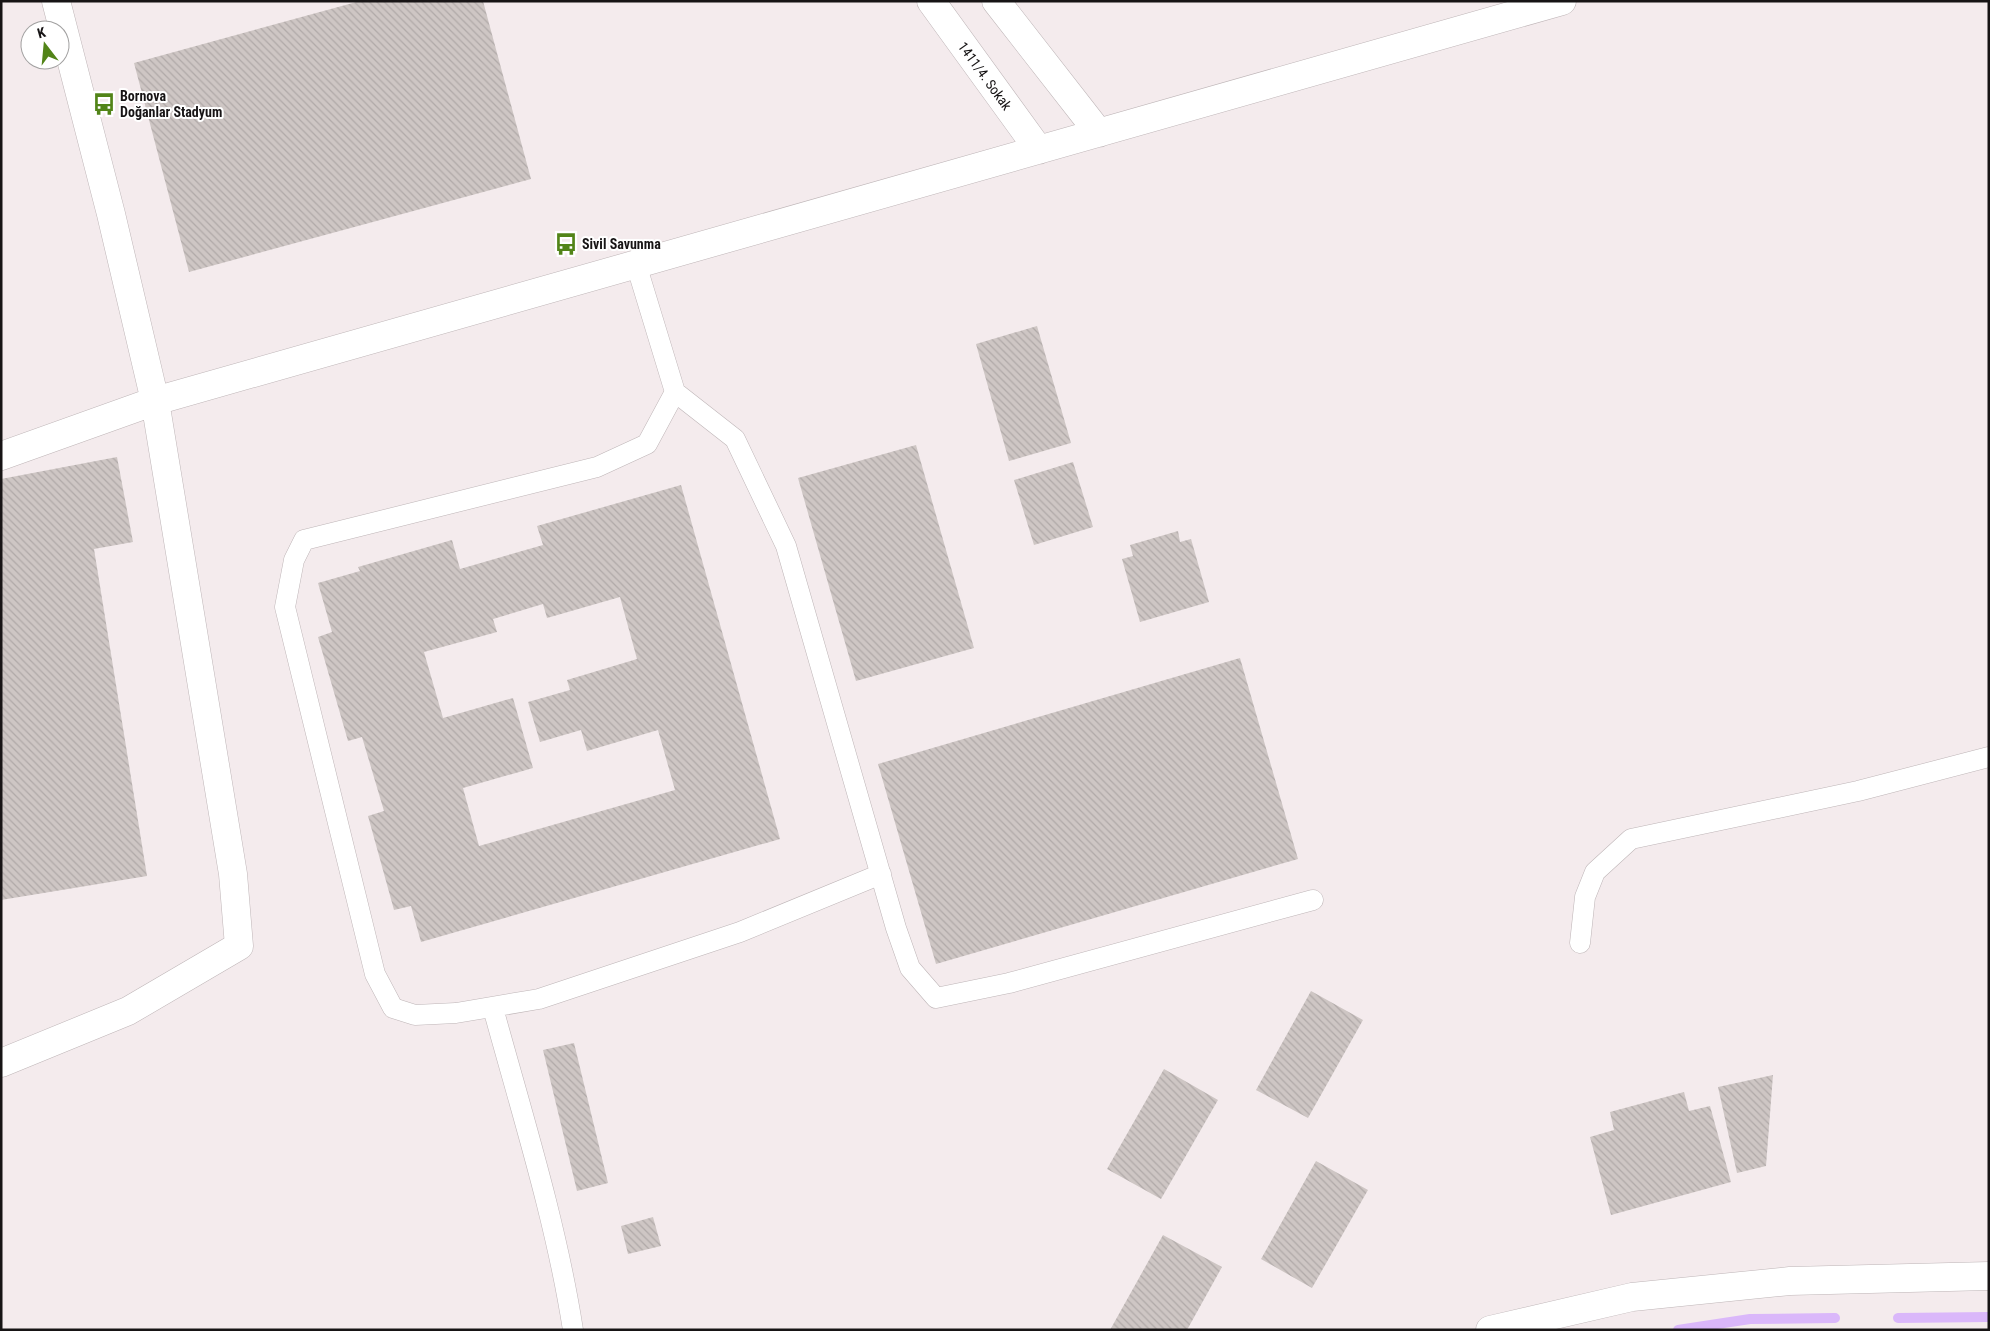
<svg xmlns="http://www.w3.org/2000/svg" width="1990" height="1331" viewBox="0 0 1990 1331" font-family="'Roboto Condensed',sans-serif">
  <defs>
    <pattern id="building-back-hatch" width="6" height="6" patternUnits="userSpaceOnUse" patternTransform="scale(1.25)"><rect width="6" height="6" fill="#cec6c4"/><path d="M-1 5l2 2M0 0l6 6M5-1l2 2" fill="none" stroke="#b0a9a8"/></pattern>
  </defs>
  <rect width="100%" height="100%" fill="#f4ebed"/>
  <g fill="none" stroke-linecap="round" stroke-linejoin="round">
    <path stroke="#dab7fa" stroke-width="10" d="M1898 1318 1989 1317
      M1678 1330 1750 1319 1835 1318"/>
  </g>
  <path fill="url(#building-back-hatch)" fill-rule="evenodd" d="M360 1H483L531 179 189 272 134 63Z
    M1037 326 1071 443 1009 461 976 344Z
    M916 445 974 648 856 681 798 478Z
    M117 457 133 542 94 549 147 876 1 900V479Z
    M1073 462 1093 527 1034 545 1014 480Z
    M681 485 780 839 421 942 411 906 394 910 368 816 384 811 362 737 348 741 318 637 332 632 318 583 360 571 358 567 452 540 460 569 543 545 537 526ZM620 597 637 659 567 680 570 690 528 702 540 742 581 730 587 751 658 730 675 790 479 846 463 788 533 768 513 698 443 718 424 652 497 632 493 619 543 604 547 618Z
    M1178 531 1180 542 1191 539 1209 602 1140 622 1122 559 1133 556 1130 545Z
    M1240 658 1298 859 936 964 878 764Z
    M1311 991 1363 1020 1308 1118 1256 1090Z
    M574 1043 608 1183 577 1191 543 1050Z
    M1164 1069 1218 1100 1161 1199 1107 1169Z
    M1773 1075 1766 1166 1737 1173 1718 1087Z
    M1684 1092 1689 1111 1710 1106 1731 1182 1611 1215 1590 1137 1614 1130 1610 1112Z
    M1316 1161 1368 1190 1312 1288 1261 1259Z
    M653 1217 661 1246 628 1254 621 1226Z
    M1163 1235 1222 1267 1187 1330H1110Z"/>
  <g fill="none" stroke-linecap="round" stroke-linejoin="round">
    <defs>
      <path id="service" d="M636 264 675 392 735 439 786 546 896 928 910 968 936 998 1009 983 1313 900
        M675 392 647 444 597 467 304 540 294 560 285 607 375 974 393 1008 415 1015 456 1013 539 999 740 932 881 874
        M1580 943 1585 897 1595 872 1631 839 1858 791 1989 757
        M493 1008C522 1114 556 1221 573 1330"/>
      <path id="minor" d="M931 1 1039 150
        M996 1 1099 133
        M1 456 155 401 1562 1
        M1 1063 128 1011 239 946 233 874 155 401 111 214 56 1
        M1490 1330 1632 1297 1790 1281 1989 1276"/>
    </defs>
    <use href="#service" stroke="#beb5b7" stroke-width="21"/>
    <use href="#minor" stroke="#beb5b7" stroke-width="29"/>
    <use href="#service" stroke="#fff" stroke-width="20"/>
    <use href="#minor" stroke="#fff" stroke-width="28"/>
  </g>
  <defs>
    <symbol id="bus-bare" viewBox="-9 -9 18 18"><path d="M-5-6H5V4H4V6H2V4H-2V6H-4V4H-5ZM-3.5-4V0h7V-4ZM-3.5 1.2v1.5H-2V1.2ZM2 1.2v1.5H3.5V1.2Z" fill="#528418" stroke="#fff" stroke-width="2.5" paint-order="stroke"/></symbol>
  </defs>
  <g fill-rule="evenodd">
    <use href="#bus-bare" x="88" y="88" width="32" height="32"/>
    <use href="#bus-bare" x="550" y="228" width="32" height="32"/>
  </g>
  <g text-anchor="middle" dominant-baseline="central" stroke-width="4" stroke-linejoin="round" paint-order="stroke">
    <g font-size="14" fill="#171415" stroke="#fff">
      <text transform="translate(985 76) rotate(54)">1411/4. Sokak</text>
    </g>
    <g font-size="14" font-weight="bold" fill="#171415" stroke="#fff" text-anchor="start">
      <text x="120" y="96">Bornova<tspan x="120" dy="16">Doğanlar Stadyum</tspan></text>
      <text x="582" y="244">Sivil Savunma</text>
    </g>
  </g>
  <rect width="1990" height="1331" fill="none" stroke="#171415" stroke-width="5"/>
  <g transform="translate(45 45) rotate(344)"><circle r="24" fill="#ffffff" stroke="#a2a1a1"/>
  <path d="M0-4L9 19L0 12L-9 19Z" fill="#528418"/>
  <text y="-8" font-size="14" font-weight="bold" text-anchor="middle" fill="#171415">K</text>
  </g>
</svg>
